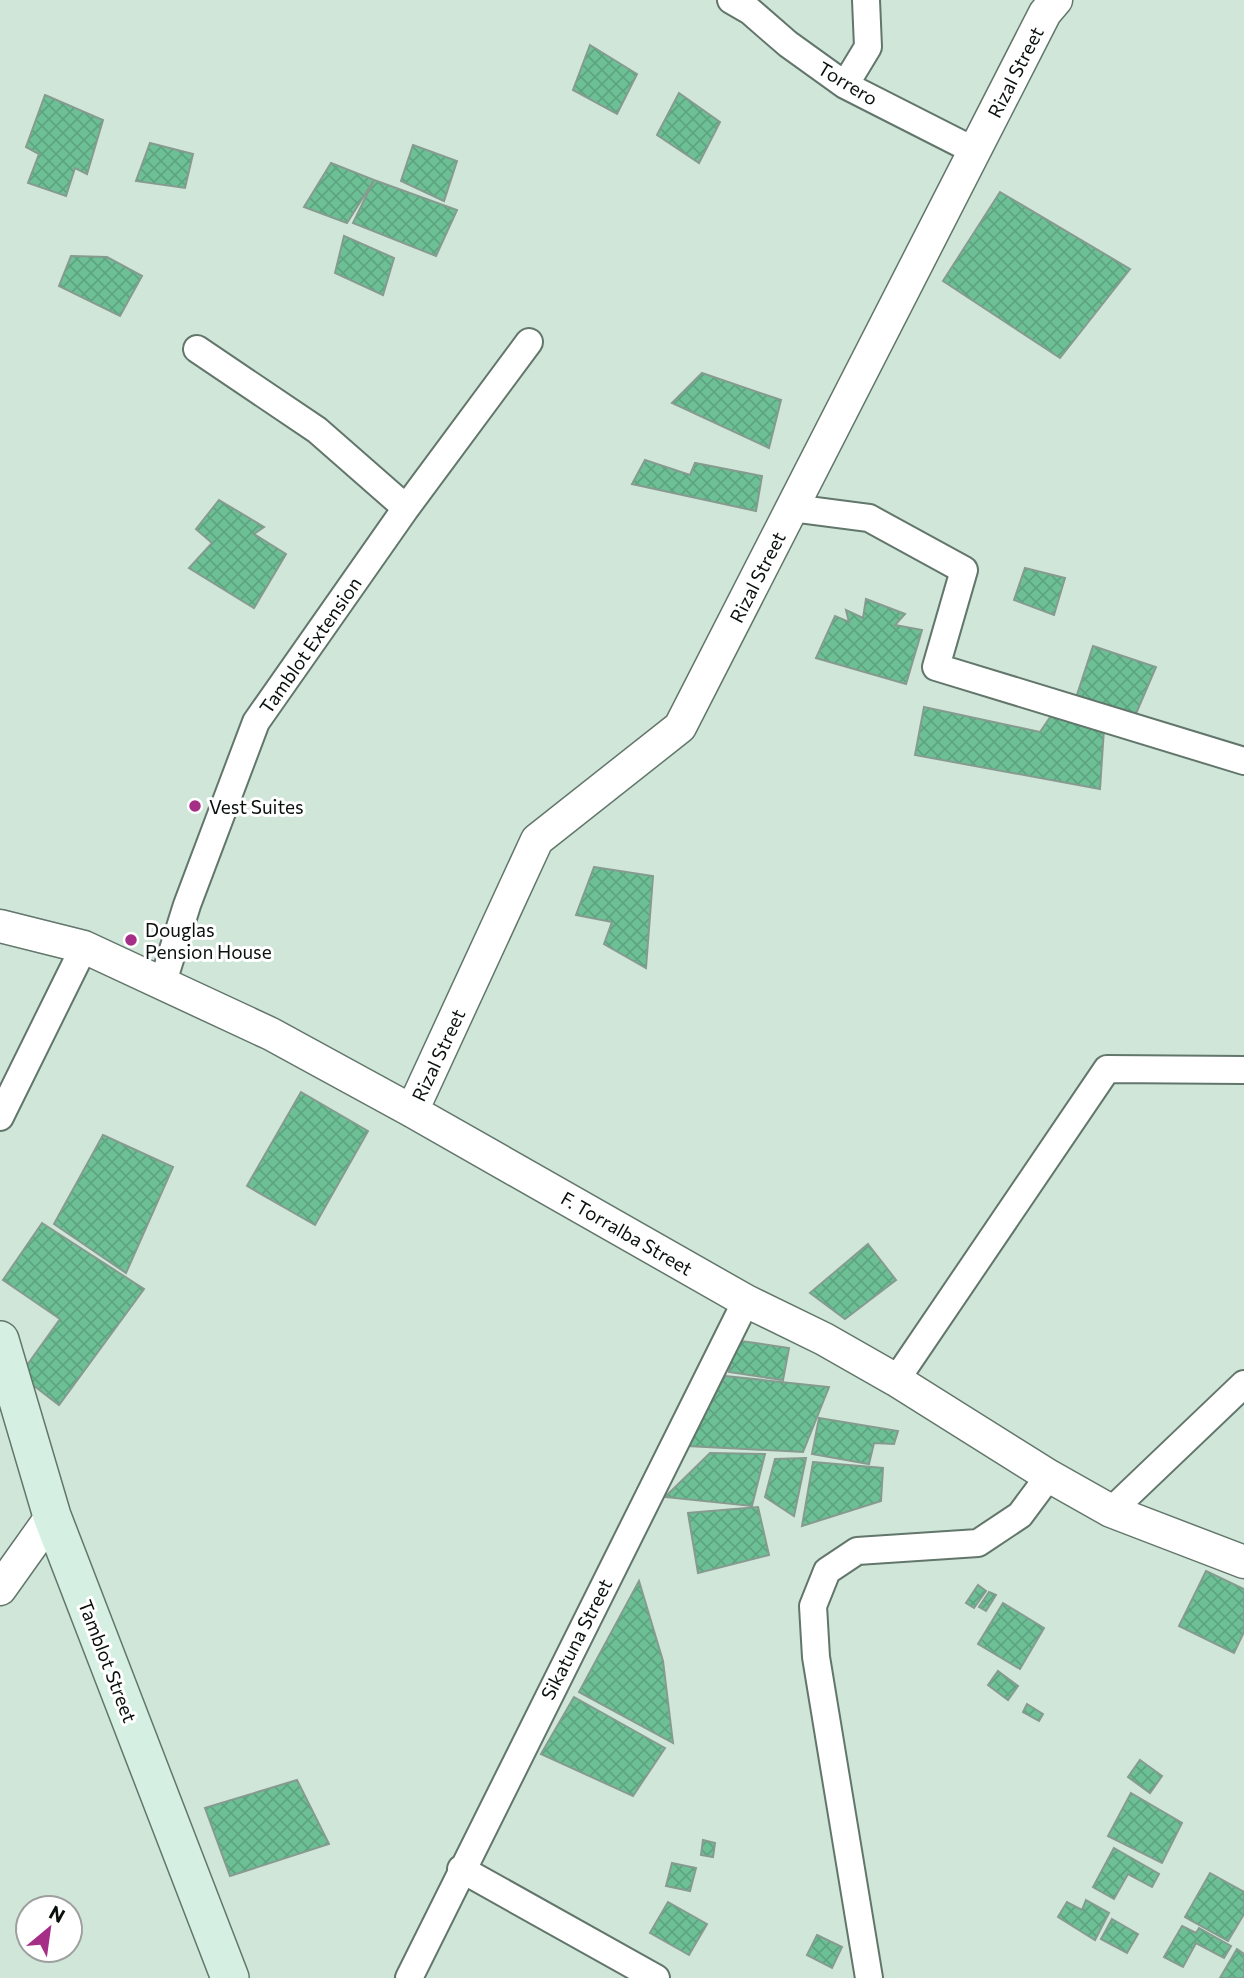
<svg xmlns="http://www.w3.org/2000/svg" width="1244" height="1978" viewBox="0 0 1244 1978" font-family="Commissioner,sans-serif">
  <defs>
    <pattern id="building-cross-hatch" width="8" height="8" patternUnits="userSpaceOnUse" patternTransform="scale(1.75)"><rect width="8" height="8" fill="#6dc096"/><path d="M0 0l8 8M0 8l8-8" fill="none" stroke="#5da480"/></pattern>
  </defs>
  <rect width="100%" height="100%" fill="#d0e6d9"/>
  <path fill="url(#building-cross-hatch)" stroke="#869b8f" stroke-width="2" d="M590 45 637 74 617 114 573 90Z
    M679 93 720 122 699 163 657 135Z
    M45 95 103 120 87 174 75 168 66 196 28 183 39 154 26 147Z
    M150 143 193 154 185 188 136 181Z
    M413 145 457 161 444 201 401 181Z
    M331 163 374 180 347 223 304 207Z
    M374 180 457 210 436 256 353 223Z
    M1000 192 1130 269 1060 358 943 281Z
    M344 236 394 258 383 295 335 273Z
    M71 256 107 257 142 276 120 316 59 286Z
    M702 373 781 400 769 448 672 403Z
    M645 460 690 475 695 463 762 476 756 511 632 484Z
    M219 500 264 527 254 534 286 554 254 608 189 568 212 543 196 529Z
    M1025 568 1065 578 1054 615 1014 600Z
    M866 599 905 614 895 625 922 630 906 684 816 658 835 616 849 622 846 610 863 618Z
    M1093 646 1156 667 1132 723 1075 701Z
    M924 707 1040 732 1053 713 1104 729 1100 789 915 755Z
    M594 867 653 876 646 968 604 944 612 922 576 915Z
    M301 1092 368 1131 315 1225 247 1186Z
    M103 1135 173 1167 126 1273 54 1224Z
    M42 1223 144 1289 59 1405 20 1375 60 1319 3 1280Z
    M868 1244 896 1280 845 1319 810 1293Z
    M734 1340 789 1348 783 1380 729 1372Z
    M725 1376 829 1387 803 1452 688 1446Z
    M819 1418 898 1431 894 1444 874 1443 869 1464 812 1454Z
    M710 1453 765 1454 752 1506 665 1497Z
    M806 1458 794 1516 765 1497 775 1459Z
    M813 1462 883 1468 881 1501 802 1526Z
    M758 1507 769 1555 698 1573 688 1513Z
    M1206 1571 1244 1589V1632L1234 1653 1179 1626Z
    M639 1581 663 1661 673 1743 579 1692Z
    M978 1585 986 1591 974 1608 966 1603Z
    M989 1592 996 1595 986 1611 979 1607Z
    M1003 1603 1044 1628 1020 1669 978 1644Z
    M998 1671 1018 1686 1008 1700 988 1685Z
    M574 1697 665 1748 633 1796 541 1754Z
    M1027 1704 1043 1714 1039 1721 1023 1712Z
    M1140 1760 1162 1776 1150 1793 1128 1777Z
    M297 1780 329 1844 230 1876 205 1808Z
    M1131 1793 1182 1823 1162 1863 1108 1836Z
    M703 1840 715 1843 713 1857 701 1855Z
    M1114 1848 1159 1874 1152 1887 1128 1874 1114 1899 1093 1887Z
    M672 1863 696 1868 690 1891 666 1886Z
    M1210 1873 1244 1892V1914L1228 1941 1185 1917Z
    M1086 1900 1109 1913 1095 1940 1058 1917 1067 1902 1082 1910Z
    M668 1902 707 1924 689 1955 650 1933Z
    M1112 1919 1138 1934 1127 1953 1101 1939Z
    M1182 1926 1196 1933 1199 1928 1231 1946 1224 1958 1196 1943 1183 1967 1164 1957Z
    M817 1935 842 1947 832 1968 807 1955Z
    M1237 1949 1244 1954V1978H1220Z"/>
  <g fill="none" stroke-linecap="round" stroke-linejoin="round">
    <defs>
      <path id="minor" d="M731 0 750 11 788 44 845 85 975 151
        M845 85 868 47 866 0
        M197 349 317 430 406 508
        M792 508 869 518 964 570 936 667 1244 761
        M162 985 187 905 256 722 406 508 529 342
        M0 1117 84 947
        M896 1380 1107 1069 1244 1070
        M1111 1511 1244 1384
        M461 1869 656 1978
        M409 1978 746 1301
        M869 1978 816 1657 813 1606 827 1571 857 1551 978 1543 1020 1515 1049 1476"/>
      <path id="tertiary" d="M0 926 84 947 271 1034 412 1111 746 1301 824 1339 896 1380 1049 1476 1111 1511 1244 1562
        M412 1111 537 840 680 727 1045 13 1056 0
        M0 1589 52 1516"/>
      <path id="secondary" d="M0 1340 52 1516 230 1978"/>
    </defs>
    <use href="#minor" stroke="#62766b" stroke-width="30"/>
    <use href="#tertiary" stroke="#62766b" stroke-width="35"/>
    <use href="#secondary" stroke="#62766b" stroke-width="40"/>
    <use href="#minor" stroke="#fff" stroke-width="26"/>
    <use href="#tertiary" stroke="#fff" stroke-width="32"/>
    <use href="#secondary" stroke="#d5f0e2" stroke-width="37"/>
  </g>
  <g fill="#a52e86" stroke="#fff" stroke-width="2.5">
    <circle cx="195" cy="806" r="7"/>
    <circle cx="131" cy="940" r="7"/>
  </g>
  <g text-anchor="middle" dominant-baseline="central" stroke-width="6" stroke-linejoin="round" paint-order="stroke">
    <g font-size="19" fill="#0a110d" stroke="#fff">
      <text transform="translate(1015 72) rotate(-63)">Rizal Street</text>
      <text transform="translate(848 83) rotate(31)">Torrero</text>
      <text transform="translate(757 577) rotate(-63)">Rizal Street</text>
      <text transform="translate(310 645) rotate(-55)">Tamblot Extension</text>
      <text transform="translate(438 1055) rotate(-65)">Rizal Street</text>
      <text transform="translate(627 1233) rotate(30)">F. Torralba Street</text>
      <text transform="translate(576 1639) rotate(-63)">Sikatuna Street</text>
      <text transform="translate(108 1661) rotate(69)">Tamblot Street</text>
    </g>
    <g font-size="19" fill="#0a110d" stroke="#fff" text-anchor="start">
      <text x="209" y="806">Vest Suites</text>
      <text x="145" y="929">Douglas<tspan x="145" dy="22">Pension House</tspan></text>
    </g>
  </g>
  <g transform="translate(49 1929) rotate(29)"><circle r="33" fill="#ffffff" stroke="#9da09e" stroke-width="2"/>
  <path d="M0-5L12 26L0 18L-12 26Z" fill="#a52e86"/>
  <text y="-10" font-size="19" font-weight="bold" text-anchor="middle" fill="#0a110d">N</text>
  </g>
</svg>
